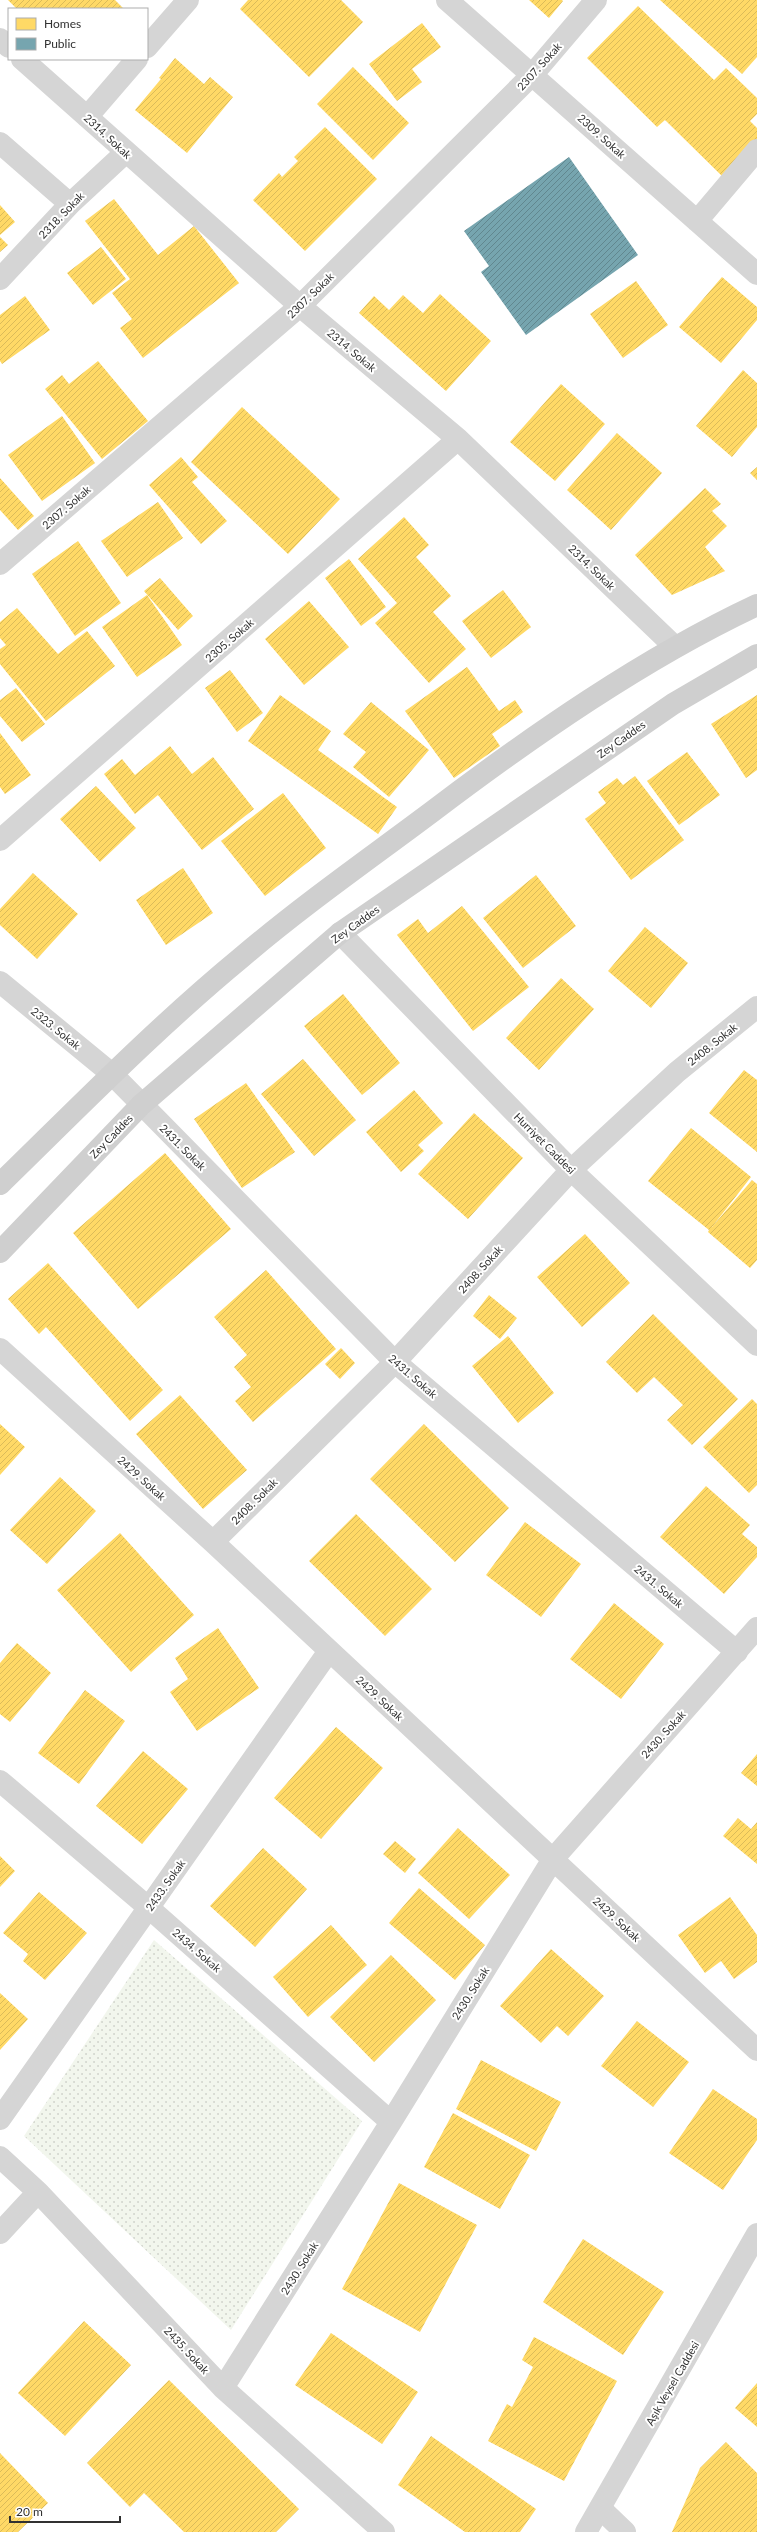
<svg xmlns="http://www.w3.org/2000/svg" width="757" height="2532" viewBox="0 0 757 2532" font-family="Lato,sans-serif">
  <defs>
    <pattern id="park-dots" width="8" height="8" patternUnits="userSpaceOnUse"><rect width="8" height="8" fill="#f2f6ed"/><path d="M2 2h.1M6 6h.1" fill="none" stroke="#d0d3cc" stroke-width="1.8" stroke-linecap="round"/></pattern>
    <pattern id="homes-hatch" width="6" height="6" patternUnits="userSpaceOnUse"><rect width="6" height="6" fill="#ffd966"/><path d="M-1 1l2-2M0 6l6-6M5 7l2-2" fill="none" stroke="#dbbb59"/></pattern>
    <pattern id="public-hatch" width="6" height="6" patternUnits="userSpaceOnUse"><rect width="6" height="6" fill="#76a5af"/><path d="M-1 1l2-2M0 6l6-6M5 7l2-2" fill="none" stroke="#61878f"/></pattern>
  </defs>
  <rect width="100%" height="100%" fill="#fff"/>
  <path fill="url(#park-dots)" d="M154 1940 362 2121 231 2330 24 2136Z"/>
  <path fill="url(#homes-hatch)" d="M8 0H115L124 9H17Z
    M248 0H341L363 22 309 77 240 9Z
    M529 0H562L563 1 549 18Z
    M660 0H757V57L742 74Z
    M638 6 714 80 726 68 757 98V114L750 121 757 128V143L723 177 665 120 657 127 587 58Z
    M422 23 441 47 412 69 422 82 397 101 369 64Z
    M175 58 204 84 210 77 233 97 187 153 135 110 161 79 159 78Z
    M353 67 409 123 373 160 317 104Z
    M325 127 377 179 305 251 253 200 279 173 282 177 298 161 294 157Z
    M114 199 158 255 194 226 239 283 143 358 120 328 132 319 112 293 130 279 85 221Z
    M0 205 15 222 0 235Z
    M0 237 8 245 0 252Z
    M101 247 126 279 93 305 67 273Z
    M722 277 757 307V320L721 363 679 327Z
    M636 281 668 325 623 358 590 314Z
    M440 294 491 341 446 391 359 313 374 296 389 310 403 295 423 313Z
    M25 296 50 330 2 364 0 361V315Z
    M98 361 148 421 102 459 45 389 62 375 69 384Z
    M743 370 757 383V427L732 457 696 426Z
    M561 384 605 424 555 481 510 442Z
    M242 407 340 499 288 554 191 462Z
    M62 416 95 463 42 501 8 455Z
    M617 433 662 473 611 530 567 490Z
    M181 457 198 477 192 482 227 521 201 544 149 485Z
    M757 467V480L750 473Z
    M0 478 34 516 18 530 0 510Z
    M705 488 721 504 712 511 727 526 705 547 725 571 672 595 635 555Z
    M158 502 183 538 127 577 101 541Z
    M404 517 429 545 416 557 451 596 433 612 466 649 429 683 375 623 397 603 358 559Z
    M78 541 121 603 75 636 32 574Z
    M349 559 386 607 361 626 325 578Z
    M160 578 193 616 178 630 144 591Z
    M503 590 531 627 491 658 462 621Z
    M147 595 182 645 137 677 102 627Z
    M309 601 349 647 304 685 265 639Z
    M17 608 58 654 87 631 115 666 46 721 0 664V649L6 645 0 638V622Z
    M467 667 499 711 515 700 523 712 492 734 500 746 454 778 405 711Z
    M230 670 263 713 237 732 205 688Z
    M16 688 45 724 22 742 0 716V700Z
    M280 695 331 731 318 750 397 807 378 834 248 741Z
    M757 695V770L746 778 711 724Z
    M371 702 429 750 389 797 353 767 366 752 343 734Z
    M0 733 31 775 5 794 0 787Z
    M170 746 192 774 213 757 254 809 202 850 158 795 135 814 104 774 122 759 135 775Z
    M687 752 720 795 679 825 647 781Z
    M635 776 684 840 631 880 585 819 606 803 598 792 617 778 623 785Z
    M96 786 136 828 100 862 60 819Z
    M283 793 326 848 265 896 221 841Z
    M183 868 213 913 166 945 136 900Z
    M33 873 78 914 37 959 0 925V909Z
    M536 875 576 926 523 968 483 918Z
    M462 906 529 987 473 1031 397 935 418 919 428 933Z
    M645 927 688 963 651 1008 608 971Z
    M561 978 594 1009 539 1070 506 1038Z
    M343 994 400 1063 362 1095 304 1026Z
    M303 1059 356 1120 314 1156 261 1094Z
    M744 1070 757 1080V1152L709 1113Z
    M246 1083 295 1152 242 1188 194 1119Z
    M414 1090 443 1123 418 1145 424 1151 401 1172 366 1132Z
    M474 1113 523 1158 468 1219 418 1174Z
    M691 1128 751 1177 712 1227 752 1180 757 1184V1260L750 1268 708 1232 709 1230 648 1181Z
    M165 1153 231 1229 138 1309 73 1233Z
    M585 1234 630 1283 582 1327 537 1277Z
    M48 1263 163 1390 130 1421 46 1327 39 1334 8 1299Z
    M266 1270 336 1349 253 1422 235 1401 251 1387 234 1367 247 1355 214 1317Z
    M489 1295 517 1318 500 1339 473 1316Z
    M653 1314 738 1399 692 1445 667 1420 683 1405 654 1377 637 1393 606 1362Z
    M508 1336 554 1393 518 1423 472 1366Z
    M341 1348 355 1363 340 1379 325 1364Z
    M180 1395 247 1470 203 1509 136 1434Z
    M752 1399 757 1404V1485L749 1493 703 1447Z
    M0 1424 25 1447 0 1475Z
    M424 1424 509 1508 455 1562 370 1479Z
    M60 1477 96 1511 47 1564 10 1530Z
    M706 1486 750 1525 742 1534 757 1547V1557L724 1594 660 1537Z
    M356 1514 432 1589 385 1636 309 1561Z
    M525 1522 581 1564 541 1617 486 1575Z
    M120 1533 194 1615 131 1672 57 1590Z
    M614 1603 664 1644 621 1699 570 1659Z
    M218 1628 259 1688 197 1731 170 1692 188 1679 175 1658Z
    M17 1643 51 1673 10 1722 0 1714V1663Z
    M85 1690 125 1721 79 1784 38 1753Z
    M336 1727 383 1768 321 1839 274 1798Z
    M143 1751 188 1789 142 1844 96 1806Z
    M757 1754V1786L741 1773Z
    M738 1818 751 1829 757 1822V1864L723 1836Z
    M458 1828 510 1875 469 1919 418 1873Z
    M395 1841 416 1859 405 1873 383 1854Z
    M263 1848 307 1889 255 1947 210 1906Z
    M0 1856 15 1871 0 1887Z
    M419 1888 485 1945 455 1980 389 1923Z
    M39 1892 87 1933 45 1980 23 1961 28 1954 3 1933Z
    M730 1897 757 1935V1962L734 1979 721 1961 705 1973 678 1935Z
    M331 1925 367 1965 308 2017 273 1977Z
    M551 1949 604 1996 568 2036 557 2026 541 2043 500 2006Z
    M391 1955 436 2000 374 2062 330 2017Z
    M0 1993 28 2019 0 2050Z
    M637 2021 689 2062 653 2107 601 2066Z
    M481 2060 561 2102 536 2151 456 2109Z
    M713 2089 757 2119V2140L723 2190 669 2153Z
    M453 2113 530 2155 500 2209 424 2167Z
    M399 2183 477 2225 420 2332 342 2289Z
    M583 2239 664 2292 623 2355 543 2302Z
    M84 2321 131 2365 65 2436 18 2393Z
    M331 2333 418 2392 382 2444 295 2385Z
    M534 2337 617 2381 564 2481 488 2441 507 2404 512 2407 533 2367 522 2360Z
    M169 2380 299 2509 276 2532H184L144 2493 130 2507 87 2463Z
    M757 2383V2427L735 2408Z
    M431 2436 536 2509 520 2532H465L398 2485Z
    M726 2442 757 2473V2532H672L700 2468Z
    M0 2453 48 2503 18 2532H0Z"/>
  <path fill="url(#public-hatch)" d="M569 157 638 255 526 335 481 272 489 266 464 231Z"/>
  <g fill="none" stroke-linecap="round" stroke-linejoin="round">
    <path stroke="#d5d5d5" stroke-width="22" d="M447 0 757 274
      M0 39 9 47
      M147 47 188 0
      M22 59 300 306 458 439 675 647
      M87 117 137 59
      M0 143 70 204
      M697 221 757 150
      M0 279 70 204 125 153
      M0 564 300 306 533 74 596 0
      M0 840 458 439
      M0 982 112 1074 395 1362 737 1652
      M0 1349 213 1542 757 2050
      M213 1542 395 1362 571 1170 677 1072 757 1007
      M0 1781 149 1908 391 2122
      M0 2119 329 1651
      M0 2157 38 2192 223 2388 384 2532
      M0 2233 38 2192
      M223 2388 391 2122 553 1859 757 1628
      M601 2509 625 2532"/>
    <path stroke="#d5d5d5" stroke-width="22" d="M340 933 571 1170 757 1345
      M586 2532 757 2234"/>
    <path stroke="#cfcfcf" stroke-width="22" d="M0 1184C79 1107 157 1027 242 957 303 905 369 859 433 811 532 736 644 658 757 605
      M0 1252 141 1105 340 933 673 704 757 655"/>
  </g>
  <g text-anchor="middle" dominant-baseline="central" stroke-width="4" stroke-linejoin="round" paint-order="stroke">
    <g font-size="11" fill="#313131" stroke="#fff">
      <text transform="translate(539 66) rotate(-48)">2307. Sokak</text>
      <text transform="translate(108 136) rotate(43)">2314. Sokak</text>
      <text transform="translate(602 136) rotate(42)">2309. Sokak</text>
      <text transform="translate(61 215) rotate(-46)">2318. Sokak</text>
      <text transform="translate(310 295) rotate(-44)">2307. Sokak</text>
      <text transform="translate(352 350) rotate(40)">2314. Sokak</text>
      <text transform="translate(66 507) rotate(-41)">2307. Sokak</text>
      <text transform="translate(592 567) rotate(44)">2314. Sokak</text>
      <text transform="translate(229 640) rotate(-41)">2305. Sokak</text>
      <text transform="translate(621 739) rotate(-35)">Zey Caddes</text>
      <text transform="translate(355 924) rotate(-36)">Zey Caddes</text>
      <text transform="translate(56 1028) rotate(39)">2323. Sokak</text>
      <text transform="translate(712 1044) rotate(-39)">2408. Sokak</text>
      <text transform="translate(111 1136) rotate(-46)">Zey Caddes</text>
      <text transform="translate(545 1143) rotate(45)">Hurriyet Caddesi</text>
      <text transform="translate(183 1147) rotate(45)">2431. Sokak</text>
      <text transform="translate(480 1269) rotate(-48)">2408. Sokak</text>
      <text transform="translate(413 1376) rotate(41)">2431. Sokak</text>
      <text transform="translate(142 1478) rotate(42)">2429. Sokak</text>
      <text transform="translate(254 1501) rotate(-45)">2408. Sokak</text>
      <text transform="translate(659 1586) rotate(40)">2431. Sokak</text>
      <text transform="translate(380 1698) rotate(43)">2429. Sokak</text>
      <text transform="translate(663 1734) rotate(-48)">2430. Sokak</text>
      <text transform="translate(165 1885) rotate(-55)">2433. Sokak</text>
      <text transform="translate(617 1919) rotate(43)">2429. Sokak</text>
      <text transform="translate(197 1950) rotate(41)">2434. Sokak</text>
      <text transform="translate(470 1993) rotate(-58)">2430. Sokak</text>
      <text transform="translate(299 2268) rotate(-58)">2430. Sokak</text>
      <text transform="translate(187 2350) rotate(47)">2435. Sokak</text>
      <text transform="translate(672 2383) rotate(-60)">Aşık Veysel Caddesi</text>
    </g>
  </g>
  <rect x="8" y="8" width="140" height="52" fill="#ffffff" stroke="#adadad"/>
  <rect x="16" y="18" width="20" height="12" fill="#ffd966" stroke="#adadad"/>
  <text x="44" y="28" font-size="12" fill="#313131">Homes</text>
  <rect x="16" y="38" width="20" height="12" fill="#76a5af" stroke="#adadad"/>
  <text x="44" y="48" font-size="12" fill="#313131">Public</text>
  <path d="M10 2516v6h110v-6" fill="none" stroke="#313131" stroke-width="2"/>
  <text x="16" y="2516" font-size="12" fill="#313131" stroke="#ffffff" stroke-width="3" paint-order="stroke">20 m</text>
</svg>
